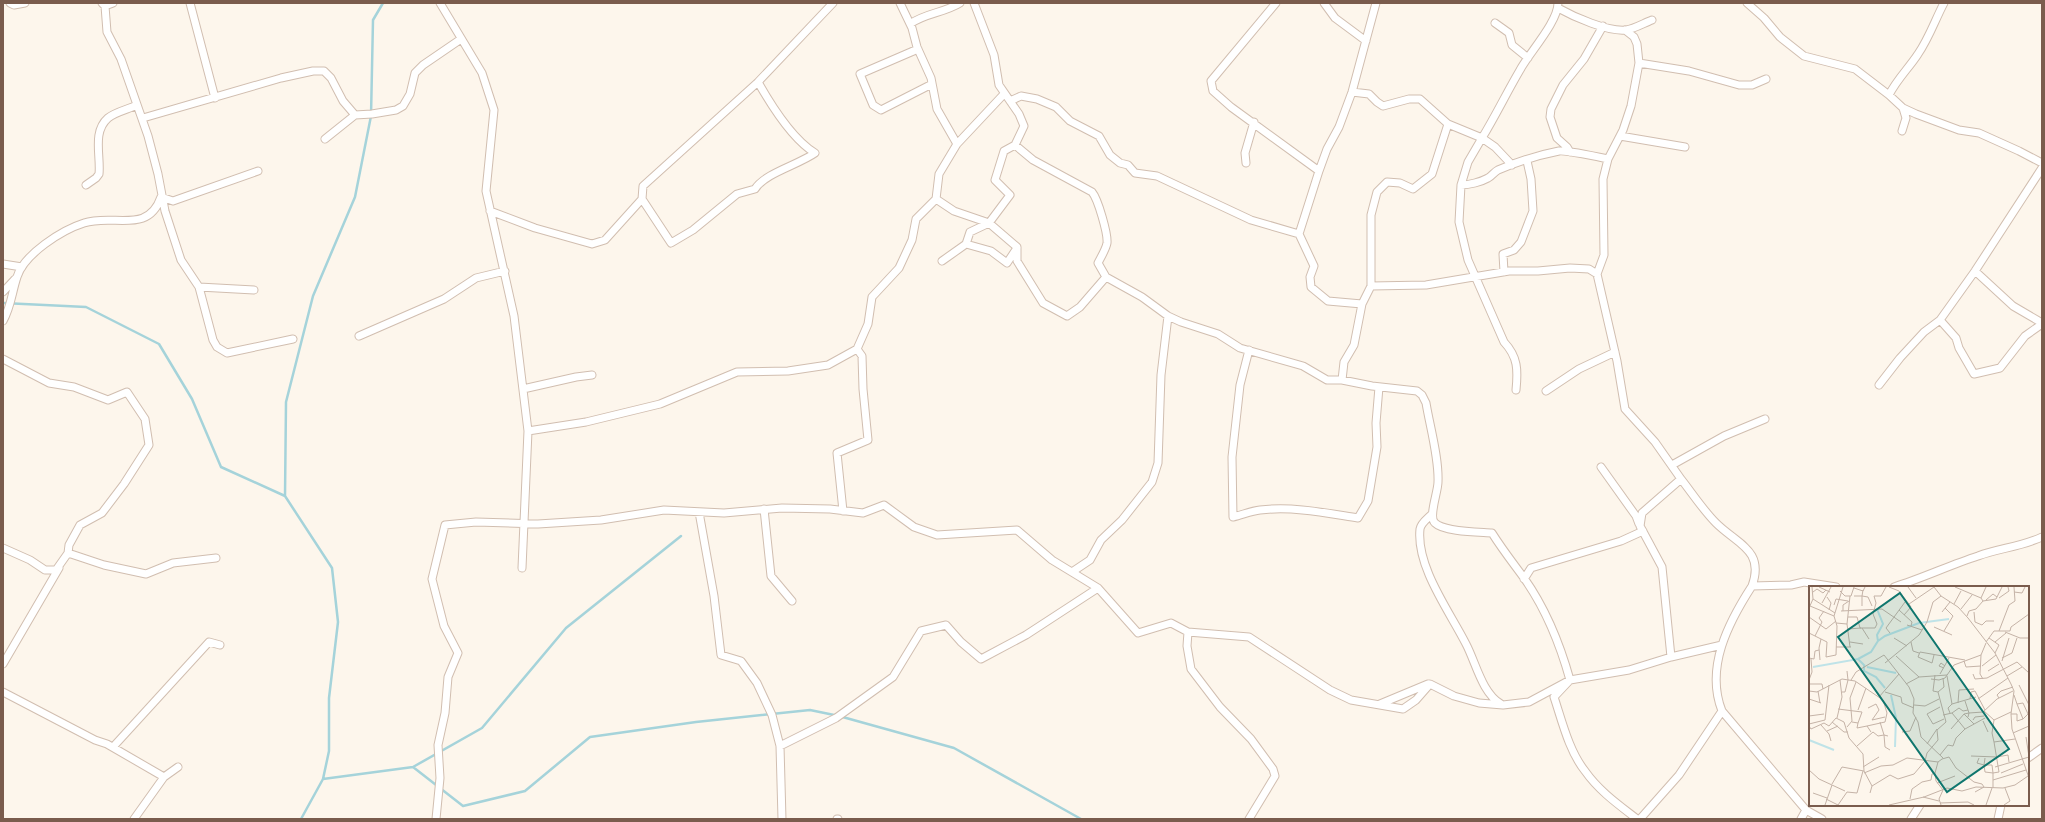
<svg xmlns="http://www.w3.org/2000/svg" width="2045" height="822" viewBox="0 0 2045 822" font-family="'Asap Condensed',sans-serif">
  <rect width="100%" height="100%" fill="#fdf6ec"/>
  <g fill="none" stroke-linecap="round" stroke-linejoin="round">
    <path stroke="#a5d3da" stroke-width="2.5" d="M3 303 86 307 159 344 192 399 221 467 285 496
      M413 767 463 806 525 791 590 737 696 722 810 710 839 716 954 748 1081 819
      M323 779 329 751V698L338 622 332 568 285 496 286 402 313 296 355 197 371 116 373 20 383 3
      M301 819 323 779 413 767 482 728 566 628 681 536"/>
    <defs>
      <path id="street" d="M10 3 14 5 25 3
        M102 3 105 6 107 32 121 59 148 136 158 174 165 211 181 260 199 287 213 340 217 347 227 353 293 339
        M190 3 215 98
        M440 3 482 73 494 110 486 191 514 316 528 431 522 568
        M900 3 912 28 917 47 931 78 937 109 957 144
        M1276 3 1211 81 1213 91 1231 107 1319 171
        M1324 3 1335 18 1366 41
        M1747 3 1764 18 1780 37 1804 56 1855 69 1889 95C1897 79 1909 68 1918 54 1929 38 1935 20 1944 3
        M105 6 113 3
        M1558 8C1574 17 1608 32 1626 30 1634 29 1644 23 1652 20
        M1495 23 1509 33 1512 45 1528 58
        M910 24C925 13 944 13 960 3
        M1625 30 1634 37 1637 44 1639 63 1631 106 1623 130 1608 159 1603 179 1604 255 1597 274 1617 361 1625 409 1655 442 1681 479 1642 513 1640 526 1662 567 1671 657
        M918 49 860 74 873 105 881 110 932 84
        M1639 63 1689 71 1739 85H1752L1766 79
        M758 82C771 105 792 139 815 153 798 165 765 173 755 189L737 194 693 230 671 243 642 199 643 186 758 82 833 3
        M1352 92 1369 94 1377 102 1383 106 1409 99H1420L1448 124 1482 138 1468 162 1461 185
        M1889 95 1903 108 1916 114 1959 130 1979 133 2019 151 2042 163
        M1010 101 1021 96 1037 99 1056 107 1070 121 1099 136 1110 155 1120 163 1128 165 1135 173 1157 176 1251 220 1299 234
        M143 118 281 78 313 71H324L331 78 343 101 355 115
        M1902 131 1906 118 1903 108
        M1620 136 1685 147
        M325 139 355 115 372 114 396 110 403 106 410 94 415 73 423 65 461 39
        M1015 145 1033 160 1092 192C1098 199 1108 234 1107 243 1106 249 1101 257 1098 263L1106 277 1142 297 1168 316 1181 322 1218 334 1240 348 1303 366 1327 380H1342L1372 386 1417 391 1422 395 1426 403C1430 427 1439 458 1438 482 1438 492 1428 517 1435 523 1444 532 1479 532 1492 533 1502 549 1513 563 1524 578 1546 609 1560 644 1570 680L1554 697C1562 721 1569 751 1585 771 1599 791 1619 805 1637 819
        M1570 152 1567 147 1557 138 1550 117 1551 109 1563 85 1584 59 1603 26
        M1246 163 1245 153 1254 122
        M1512 165 1495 147 1482 138C1496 115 1507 92 1520 70 1529 53 1558 22 1558 3
        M86 185 96 178 99 174C101 156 92 132 108 118 115 112 129 109 137 105
        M161 197 173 201 258 171
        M936 199 954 211 989 223 1017 247V261L1043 303 1067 316 1080 307 1106 277
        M490 211 535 228 592 244 605 240 642 199
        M966 244 991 251 1007 263 1017 248
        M942 261 966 244 970 232 989 223 1010 195 995 180 1004 151 1015 145 1024 126 1019 114 999 85 994 55 974 3
        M3 264 22 267
        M1975 271 2013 306 2042 323
        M1504 272 1503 254 1514 250 1521 242 1533 211 1531 179 1527 161
        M1371 286V215L1377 192 1387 182 1400 183 1413 189 1432 174 1448 124
        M199 287 254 290
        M3 292 15 279
        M1362 304 1328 301 1311 287 1310 277 1314 266 1299 234 1319 171 1327 149 1339 127 1352 92 1376 3
        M1940 320 1956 338 1959 348 1974 374 2000 368 2025 336 2042 324
        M3 321C11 307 12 292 17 277 24 254 62 230 84 223 113 213 148 235 161 197
        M359 336 444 299 476 278 505 271
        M1249 350 1240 385 1232 457 1233 517C1242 515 1251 511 1260 510 1293 506 1326 513 1358 518L1368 501 1377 447 1376 423 1379 387
        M3 359 49 383 74 387 108 400 127 392 145 419 149 445 124 484 102 513 80 525 69 545 68 553 56 570H45L30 560 3 548
        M1342 380 1344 362 1354 345 1362 304 1371 286 1426 285 1509 271H1538L1570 268 1589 269 1597 274
        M1879 385 1900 358 1924 332 1940 320 1975 271 2042 168
        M523 389 576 377 592 375
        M1516 390C1518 370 1518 357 1504 342L1468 260 1459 222 1461 185C1469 185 1481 182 1488 178 1492 176 1494 172 1498 170 1517 162 1538 155 1559 151 1565 150 1599 157 1608 159
        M1546 391 1579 369 1615 352
        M528 431 586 422 660 404 737 372 788 371 828 365 857 349 868 324 872 297 899 268 912 240 916 219 936 199 939 174 957 144 1004 94
        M1672 465 1724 436 1765 419
        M1601 467 1636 516 1639 524
        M1681 479C1692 493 1703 510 1716 523 1737 544 1765 550 1752 586
        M764 509 771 576 792 601
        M843 511 837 453 868 440 863 389 862 356 857 349
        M699 512 714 596 721 655 741 661 757 683 772 715 780 746 782 819
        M1431 515C1427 519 1421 523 1420 529 1416 567 1450 612 1466 644 1476 663 1482 693 1501 704
        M68 553 104 565 146 574 173 563 216 558
        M1072 572 1090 560 1101 540 1122 520 1152 482 1158 463 1161 375 1168 316
        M1524 579 1531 568 1621 541 1643 531
        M1894 587C1923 578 1950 565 1978 556 2000 548 2020 547 2042 537
        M1188 632 1187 646 1191 669 1220 707 1251 739 1273 769 1275 776 1249 819
        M3 664 59 568
        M3 692 95 740 107 744 164 777
        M1380 704 1428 684
        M780 746 836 718 893 677 921 631 946 625 961 642 981 659 1026 635 1098 588
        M113 747 209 642 220 645
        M2028 758 2042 748
        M134 819 164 777 178 767
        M436 819 440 778 438 745 445 713 448 677 458 653 444 626 432 579 445 525 476 522 538 524 601 520 664 510 724 513 782 508 830 509 863 513 884 505 914 527 937 535 1017 530 1052 560 1098 588 1138 633 1171 623 1188 632 1249 637 1330 690 1351 700 1403 709 1416 700 1430 684 1454 696 1479 703 1503 705 1529 702 1570 680 1629 670 1671 657 1722 645
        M837 819H838
        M1640 819 1679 775 1722 711
        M1801 819 1806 810
        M1822 819 1806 810 1722 711C1705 668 1728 623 1752 586L1791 585 1804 582 1836 587
        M1911 819 1920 805
        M1998 819 2001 805"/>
    </defs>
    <use href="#street" stroke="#d1beb0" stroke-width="9"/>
    <use href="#street" stroke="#fff" stroke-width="7"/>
  </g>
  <g transform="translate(1809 586)">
    <rect width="220" height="220" fill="#fdf6ec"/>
    <path fill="none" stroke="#bfe3e8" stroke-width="2" d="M68 23 74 38 68 49 69 55M49 73 62 66 69 55 76 50 110 37 140 33M55 79V85L67 91 76 102M4 81 49 73 56 80M58 81 87 87M82 109 87 132 86 161M0 154 25 164"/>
    <path fill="none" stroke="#c5b3a7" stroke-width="1" d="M10 1 21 6M80 1 90 5 100 18 125 1M99 1 107 12M125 1 132 10 149 21 159 32 186 67 202 98 205 105 202 128 203 143 220 192M146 1 172 12M45 2 54 5 56 1M54 4 53 10 59 11 63 20M31 5 36 10H42L45 1M4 6 8 3 14 7 17 4M205 6 213 7 216 1M45 10H53V20M18 11 22 17 20 24M190 12 200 5 199 1M4 13 26 27M177 14 184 8 188 11M174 15 187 13 193 1M13 17 22 1M145 18 152 5M25 19 27 13 39 15M0 22 4 13 3 1M152 23 163 9M90 24 103 36 102 40M32 25 73 23 92 36M34 25V19L40 15M133 26 141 16M165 26 166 36 173 39 177 35H185M95 29 102 21 100 18M25 30 34 1M158 30 160 25 167 23 174 15 172 12 177 1M0 31 17 43 27 35M39 31H48L51 42H66L68 38 64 28 67 17 65 10H72L77 1M27 37 38 38 41 10M38 38 41 61M98 39 113 44M125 41 143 49M53 42 60 53M39 43 52 42M135 45 144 30 136 22M190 45 200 19 206 15 205 1M196 46 211 52H220M0 47 18 56 17 71 27 69 28 40 25 30 1 20M81 47 77 42 96 16M6 50 13 36 10 32 15 25M85 52 98 60M180 52 190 59 186 67M41 56 54 58M102 56 104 65 110 67M177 56 185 45H201L202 41 220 28M186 56 197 47M27 61H42M125 69 123 77 109 71 111 66 156 74M172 69 171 88 174 93M87 70 110 91 138 89M0 72 5 73 6 65 10 64M193 72 203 67 208 52M11 74 10 62 12 53M155 75 157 81 172 80M193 75 200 52M76 77 110 49 118 36 124 16 132 10M173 80 187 69M135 82 130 80 132 77 136 80M179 85 190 78M131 88 140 72M164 88 166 93 178 92 208 76 220 87M126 89 124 105 129 106M138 90 143 118M198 90 213 81M122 93 130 94 136 92 145 79 172 69 177 57M0 94 3 86 2 73M42 94 47 86 75 69 100 101 105 113 104 127 109 136 112 151 134 172M0 98H13L14 103M97 98 110 91M210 99 220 119M0 105 8 106 33 93 46 95 74 114 78 127 76 136 58 140M9 105 11 117M33 106H36L39 94 38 85M76 106 92 111 93 117 105 122M129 106 135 101 134 92M205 109 208 118 214 117 219 128 214 133M70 111 90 88M190 112 188 109 192 105 204 101M0 113 12 117M161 113 162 106 166 105 176 124M169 113 199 92M149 117 150 104 165 103M105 119 116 120 130 113M131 121 118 128 124 138 135 133M59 122 67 118 70 124 63 134 76 131M29 123 53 126 49 137M49 124 57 102M175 125 185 134M202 126 185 134 183 147 185 156 206 153M141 127 139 122 143 118 167 111M143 127 150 122 154 125 159 124M155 128 160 127 156 115M202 128H208V135L214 133 208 118M134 129 143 127 156 143M0 130 15 128M159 131 160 127 174 126 188 113 204 105M28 132 33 111 31 94M164 134 166 131 175 130M174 135 179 146M23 136 35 146H39M43 136 49 137 48 142 58 140 62 146M71 136 75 149 79 150M0 138 16 134 20 99M12 139 20 148 22 155M0 140 2 143 15 137 20 140 27 132 35 136 40 152 54 168 55 185 63 200 61 207M38 141 43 135 41 112 47 96M142 143 155 128 165 138M18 145 29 140M93 146 101 145 107 131M204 147 220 140M217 151 220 171M118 158 128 143M48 160 64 146 69 150 75 149 76 161 81 164M131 169 139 159 144 160 147 152 156 143 176 132M162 170 188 171 199 169 200 176M170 172 168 177 175 179 176 186 184 187V202M176 172 175 179H183L184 187 190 186 185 156M54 181 70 171M186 181 220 171M0 184 10 193 36 205M55 187 72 180 84 179 98 172 129 176M192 187 214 178M184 194 217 184M128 197 146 190M23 198 33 181 55 185M63 200 81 189 89 193 105 188 116 175 118 167 129 154 128 144 137 136 129 106M4 207 18 212M114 211 130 215M17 213 29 219 38 206 48 207 54 185M101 213 103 203 113 196 122 194 123 188 126 187M131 217 159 216 165 219M16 219 23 199M80 219 115 211 138 202 153 205 167 201 194 202 206 199 219 190M132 219 130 213 134 204 127 195 126 187 129 176 133 173 140 171 147 182 165 196 173 198 175 201 166 206M177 219 183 202M195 219 201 215 196 202"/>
    <path fill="#0f766e" fill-opacity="0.15" stroke="#0f766e" stroke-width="2" d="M91 7 200 163 138 206 29 51Z"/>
    <rect width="220" height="220" fill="none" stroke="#7a5c4d" stroke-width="2"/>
  </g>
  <rect width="2045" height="822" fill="none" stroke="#7a5c4d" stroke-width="8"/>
</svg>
